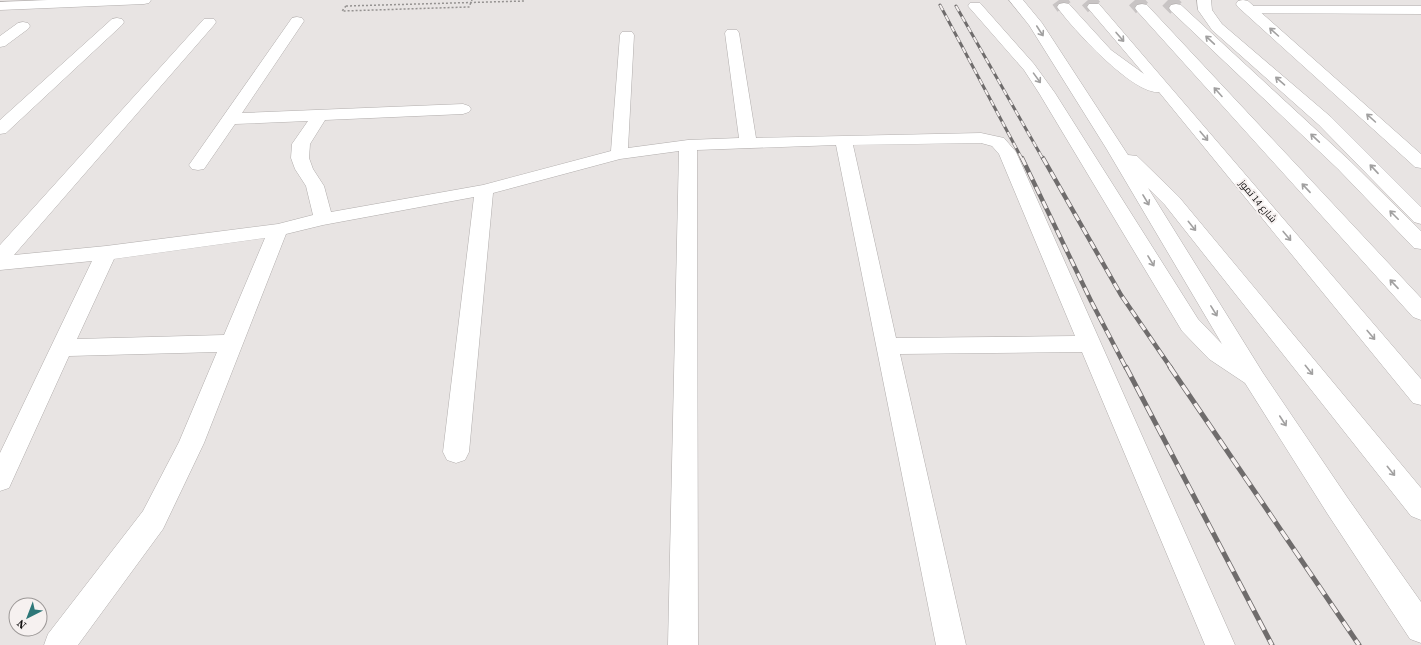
<svg xmlns="http://www.w3.org/2000/svg" width="1421" height="645" viewBox="0 0 1421 645" font-family="'Source Serif 4',Cairo,serif">
  <rect width="100%" height="100%" fill="#e8e4e3"/>
  <g fill="none" stroke-linecap="round" stroke-linejoin="round">
    <path stroke="#c8c4c4" stroke-width="16" stroke-dasharray="16 8" stroke-linecap="butt" d="M1059 0 1064 7
      M1088 0 1094 7
      M1135 0 1142 8
      M1168 0 1176 8"/>
    <defs>
      <path id="street" d="M1250 6H1421V14L1245 13 1243 10 1245 7Z
        M297 17 302 18 304 21 242 113 463 104 469 106 471 109 469 112 463 114 325 120 310 144 309 158 313 169 324 186 331 212 483 185 611 151 620 35 622 32H632L634 35 628 148 688 140 739 138 725 33 727 30H737L739 33 756 138 981 133 1004 138 1016 152 1235 645H1205L1082 352 900 354 966 645H936L836 145 697 150 698 645H668L679 151 620 159 493 193 469 452 465 460 456 463 447 460 443 452 474 197 323 225 286 234 204 443 163 529 78 645H44L48 634 143 511 179 442 217 352 69 356 9 488 0 491V453L92 261 0 270V245L204 19H214L216 22 214 25 14 255 106 246 278 224 313 215 306 186 295 169 291 158 292 144 308 121 235 124 204 169 198 170 192 169 189 165 292 18ZM981 143 992 146 999 154 1075 336 896 338 853 145ZM265 238 224 335 77 339 114 259Z
        M117 18 122 19 124 22 122 25 6 133 0 134V120L112 19Z
        M23 22 28 23 30 26 28 29 5 46 0 47V36L18 23Z"/>
      <path id="primary" d="M48 0H151L149 3 144 4 0 10V2Z
        M1009 0H1023L1042 23 1128 155 1137 156 1179 197 1421 488V520L1411 516 1165 205 1148 188 1263 373 1347 497 1421 602V643L1410 639 1327 513 1245 383 1209 359 1182 331 1039 93 1024 70 968 6 970 3H980L1034 64 1055 93 1198 319 1222 344 1106 148 1029 25Z
        M1197 0H1211L1212 10 1222 24 1331 117 1421 207V224L1414 222 1319 125 1212 30 1198 10Z
        M1243 0 1248 1 1421 154V168L1415 167 1238 7 1236 4 1238 1Z
        M1064 3 1069 4 1111 50 1144 74 1087 7 1089 4H1099L1421 379V405L1413 403 1159 92C1133 95 1072 28 1057 7L1059 4Z
        M1142 4 1147 5 1421 298V320L1413 317 1137 11 1135 8 1137 5Z
        M1176 4 1181 5 1350 161 1421 231V249L1414 248 1338 169 1171 11 1169 8 1171 5Z"/>
    </defs>
    <use href="#street" stroke="#b1adac" stroke-width="1"/>
    <use href="#primary" stroke="#b1adac" stroke-width="1"/>
    <path stroke="#959291" stroke-width="1.5" stroke-dasharray="2 2" stroke-linecap="butt" d="M346 6 342 11 469 7 472 0"/>
    <use href="#street" fill="#fff" fill-rule="evenodd"/>
    <use href="#primary" fill="#fff" fill-rule="evenodd"/>
    <defs>
      <path id="rail-far2" d="M940 5 1022 159
        M956 6 1043 159"/>
      <path id="rail-far1" d="M1022 158 1091 301 1126 368
        M1043 158 1121 295 1171 368"/>
      <path id="rail" d="M1126 367 1272 645
        M1170 367 1359 645"/>
    </defs>
    <use href="#rail-far2" stroke="#6f6c6c" stroke-width="3"/>
    <use href="#rail-far1" stroke="#6f6c6c" stroke-width="4.5"/>
    <use href="#rail" stroke="#6f6c6c" stroke-width="5"/>
    <use href="#rail-far2" stroke="#f6f1f0" stroke-width="2" stroke-dasharray="6" stroke-linecap="butt"/>
    <use href="#rail-far1" stroke="#f6f1f0" stroke-width="3" stroke-dasharray="8" stroke-linecap="butt"/>
    <use href="#rail" stroke="#f6f1f0" stroke-width="3.5" stroke-dasharray="11" stroke-linecap="butt"/>
    <path stroke="#959291" stroke-width="1.5" stroke-dasharray="2 2" stroke-linecap="butt" d="M346 6 525 1"/>
  </g>
  <defs><path id="oneway-shaft" d="M-6 0H5M1.5-3L5.5 0L1.5 3" fill="none" stroke-width="1.6" stroke-linecap="round" stroke-linejoin="round"/></defs>
  <g stroke="#a1a0a0">
    <use href="#oneway-shaft" transform="translate(1040 31) rotate(57)"/>
    <use href="#oneway-shaft" transform="translate(1274 32) rotate(-138)"/>
    <use href="#oneway-shaft" transform="translate(1120 37) rotate(49)"/>
    <use href="#oneway-shaft" transform="translate(1210 40) rotate(-137)"/>
    <use href="#oneway-shaft" transform="translate(1037 78) rotate(54)"/>
    <use href="#oneway-shaft" transform="translate(1280 81) rotate(-139)"/>
    <use href="#oneway-shaft" transform="translate(1218 92) rotate(-132)"/>
    <use href="#oneway-shaft" transform="translate(1371 118) rotate(-138)"/>
    <use href="#oneway-shaft" transform="translate(1204 136) rotate(50)"/>
    <use href="#oneway-shaft" transform="translate(1315 138) rotate(-137)"/>
    <use href="#oneway-shaft" transform="translate(1374 169) rotate(-133)"/>
    <use href="#oneway-shaft" transform="translate(1306 188) rotate(-133)"/>
    <use href="#oneway-shaft" transform="translate(1146 200) rotate(59)"/>
    <use href="#oneway-shaft" transform="translate(1394 215) rotate(-135)"/>
    <use href="#oneway-shaft" transform="translate(1192 226) rotate(51)"/>
    <use href="#oneway-shaft" transform="translate(1287 236) rotate(50)"/>
    <use href="#oneway-shaft" transform="translate(1151 261) rotate(59)"/>
    <use href="#oneway-shaft" transform="translate(1394 284) rotate(-133)"/>
    <use href="#oneway-shaft" transform="translate(1214 311) rotate(58)"/>
    <use href="#oneway-shaft" transform="translate(1371 335) rotate(50)"/>
    <use href="#oneway-shaft" transform="translate(1309 370) rotate(51)"/>
    <use href="#oneway-shaft" transform="translate(1283 421) rotate(57)"/>
    <use href="#oneway-shaft" transform="translate(1391 471) rotate(51)"/>
  </g>
  <g text-anchor="middle" dominant-baseline="central" stroke-width="4" stroke-linejoin="round" paint-order="stroke">
    <g font-size="10" fill="#141212" stroke="#f6f1f0">
      <text transform="translate(1258 201) rotate(50)">شارع 14 تموز</text>
    </g>
  </g>
  <g transform="translate(28 617) rotate(222)"><circle r="19" fill="#f6f1f0" stroke="#9c9897"/>
  <path d="M0-3L7 15L0 10L-7 15Z" fill="#2d7778"/>
  <text y="-6" font-size="11" font-weight="bold" text-anchor="middle" fill="#141212">N</text>
  </g>
</svg>
